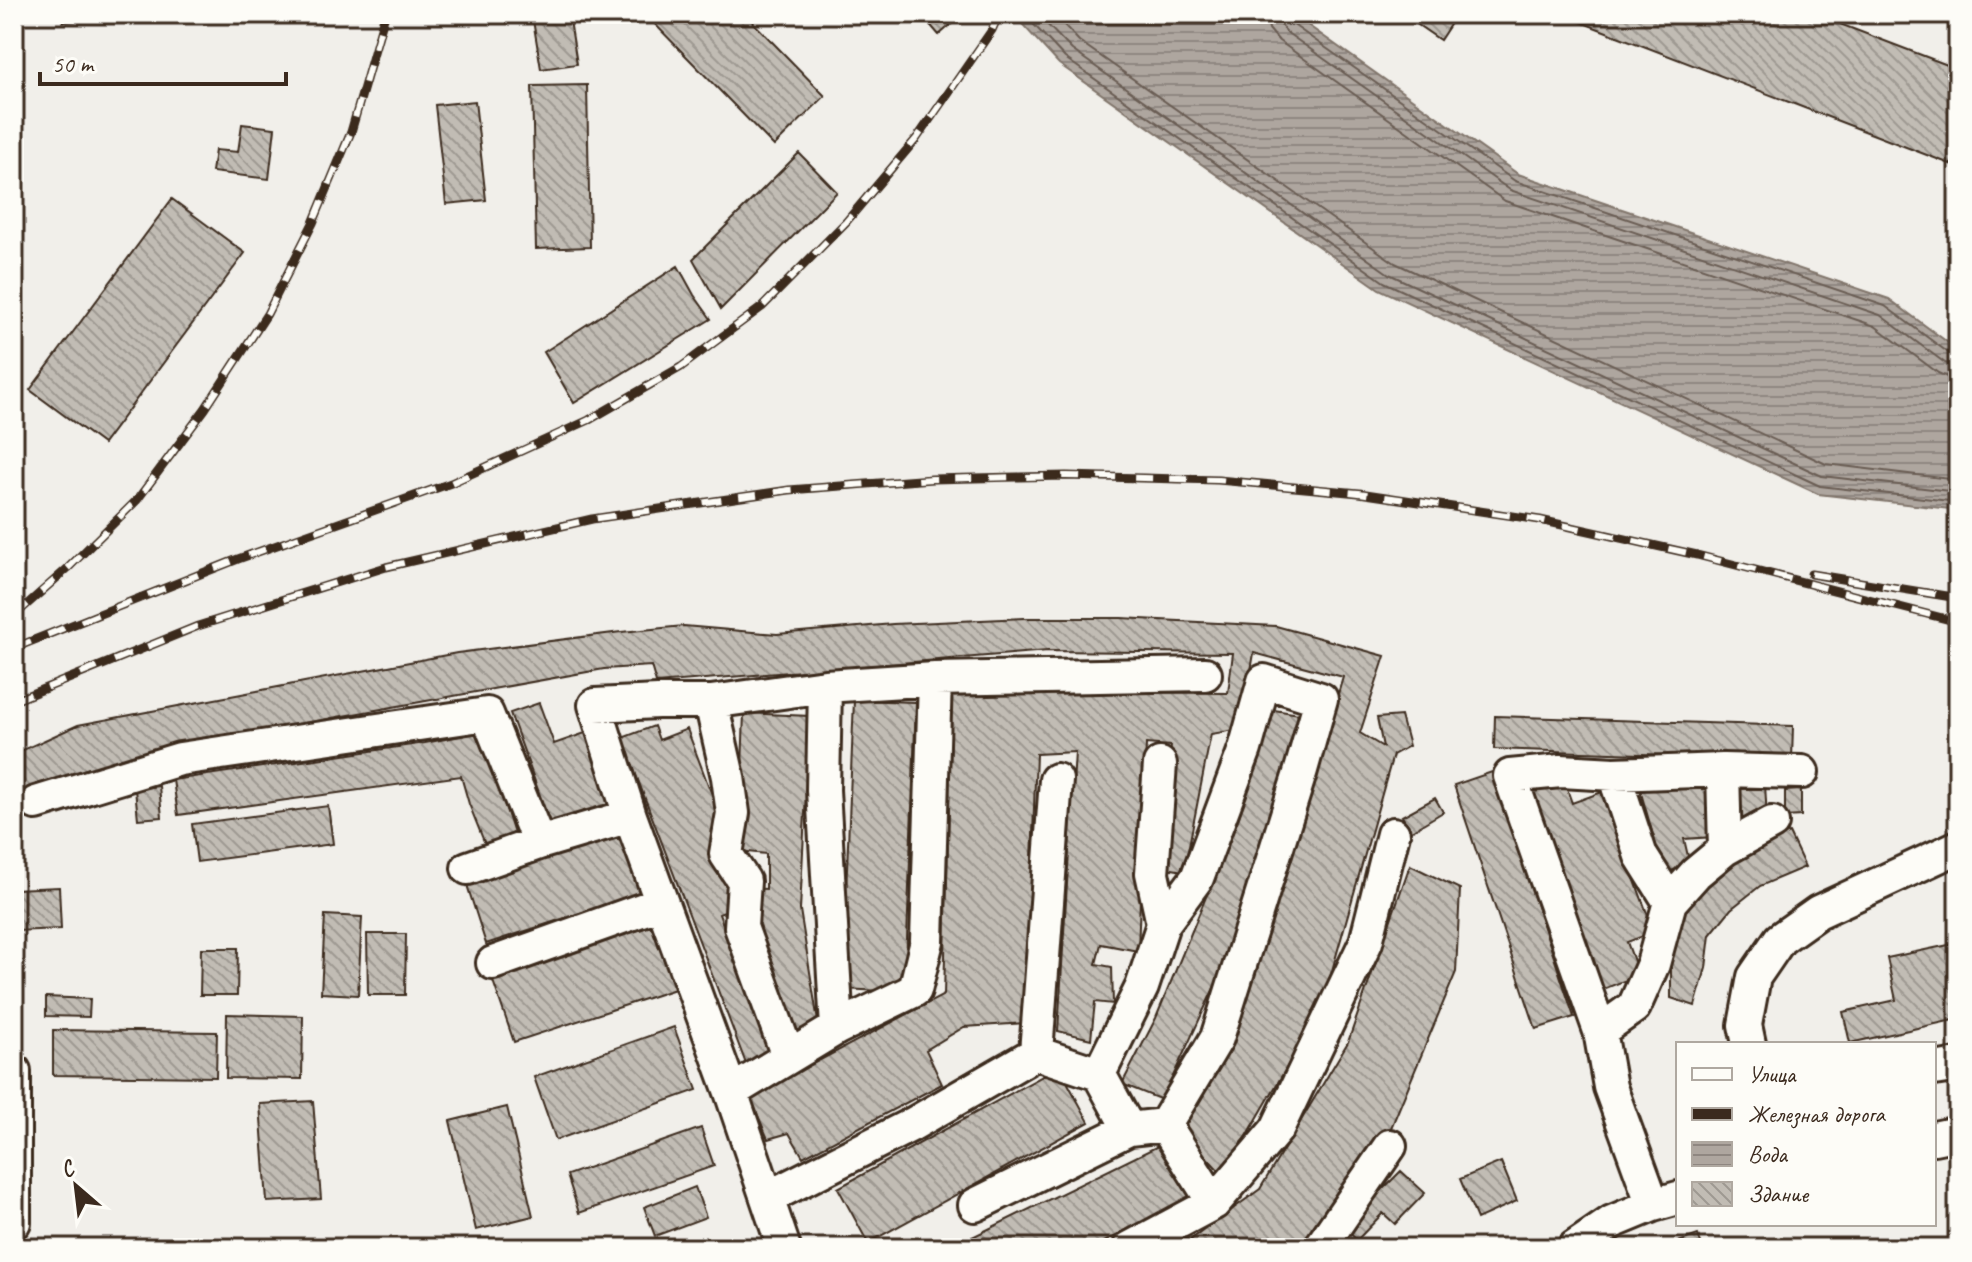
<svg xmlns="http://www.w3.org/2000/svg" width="1972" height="1262" viewBox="0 0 1972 1262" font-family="Caveat,sans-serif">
  <defs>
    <pattern id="water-rules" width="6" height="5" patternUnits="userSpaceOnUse" patternTransform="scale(2)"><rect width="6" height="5" fill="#aea69f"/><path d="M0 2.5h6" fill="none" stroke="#8f8781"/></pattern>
    <pattern id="building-back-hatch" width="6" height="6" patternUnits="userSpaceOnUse" patternTransform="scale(2)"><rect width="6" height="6" fill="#c1bcb4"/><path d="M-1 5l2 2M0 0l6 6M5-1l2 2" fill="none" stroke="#9e9992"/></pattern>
  </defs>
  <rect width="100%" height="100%" fill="#f1efea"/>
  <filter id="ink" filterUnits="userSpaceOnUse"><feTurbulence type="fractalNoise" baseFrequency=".0125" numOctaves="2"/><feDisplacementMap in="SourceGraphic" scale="16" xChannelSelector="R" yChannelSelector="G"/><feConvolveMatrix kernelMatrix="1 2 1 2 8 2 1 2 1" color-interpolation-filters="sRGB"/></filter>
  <g filter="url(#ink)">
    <path fill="url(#water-rules)" stroke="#80746b" stroke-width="2" d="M1013 14H1292L1518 174 1889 299 1958 350V510L1818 494 1379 289 1059 64Z"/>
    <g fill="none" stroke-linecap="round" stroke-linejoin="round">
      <path stroke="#695c52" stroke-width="2" d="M1024 14 1065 58 1384 282 1820 486 1958 502
        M1037 14 1072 50 1389 274 1822 476 1958 492
        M1054 14 1079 41 1395 263 1826 464 1958 480
        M1266 14 1269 29 1279 41 1505 201 1875 326 1938 373 1947 377 1958 378
        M1278 14 1280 24 1286 32 1510 190 1880 315 1945 363 1958 366
        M1288 14 1289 20 1292 24 1515 181 1885 306 1950 354 1958 356"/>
    </g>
    <path fill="url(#building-back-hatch)" stroke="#3b2a1e" stroke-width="2" d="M63 14H195L63 22Z
      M532 14H569L577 64 541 69Z
      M645 14H745L825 96 774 146Z
      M921 14H963L939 35Z
      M1402 14H1457L1440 40Z
      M1560 14H1814L1958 69V167Z
      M587 85 590 247 536 249 532 86Z
      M475 101 486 200 446 204 435 105Z
      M242 124 275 128 269 179 212 172 215 150 238 152Z
      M799 153 837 192 721 309 693 259Z
      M172 199 245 253 103 444 30 390Z
      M678 266 694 295 711 319 574 403 544 352Z
      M1025 618H1121L1276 626 1385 656 1360 733 1383 747 1377 718 1401 716 1409 746 1393 755 1322 1006 1224 1176 1177 1125 1220 1051 1270 925 1343 677 1254 653 1241 729 1211 734 1184 871 1160 867 1171 746 1146 744 1138 951 1101 944 1096 964 1112 967 1113 1004 1095 1002 1091 1039 1058 1031 1075 752 1036 754 1026 1023 964 1027 926 1050 942 1084 803 1157 789 1133 768 1139 750 1097 944 995 952 691 1228 693 1233 653 1048 651 656 683 651 666 604 669 337 717 87 769 14 797V754L78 725 457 653 621 632 684 626 777 634 893 624Z
      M854 700 916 702 905 992 842 989Z
      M539 703 554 744 588 732 616 808 553 831 510 713Z
      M1274 710 1312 716 1239 934 1162 1100 1122 1084 1156 1018 1239 817Z
      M744 713 810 716 800 910 819 1028 785 1038 760 925 751 922 750 888 766 889V854L739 851Z
      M1495 716 1793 726 1792 759 1494 749Z
      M654 726 659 740 687 729 726 832 742 905 719 914 772 1054 746 1064 622 738Z
      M481 732 516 840 485 844 469 804 461 776 178 815 173 780 425 743Z
      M1492 772 1574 1017 1536 1029 1454 785Z
      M1561 773 1572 803 1602 792 1654 932 1627 942 1639 975 1601 990 1527 786Z
      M1708 782 1714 837 1684 839 1690 865 1664 873 1639 786Z
      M1765 784 1767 819 1736 821 1734 786Z
      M159 786 162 817 138 819 135 789Z
      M1801 790V816L1785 817V791Z
      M1435 798 1443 812 1411 831 1402 816Z
      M328 806 333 844 197 862 192 824Z
      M625 833 644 892 486 944 467 885Z
      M1789 833 1805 867 1760 886 1731 909 1710 935 1706 968 1695 1006 1671 998V958L1684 913 1711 878 1739 858Z
      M1410 865 1460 889 1456 972 1391 1128 1310 1248H1283L1272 1239 1256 1248H1173L1186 1243 1260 1189 1348 1042Z
      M59 887 61 929 14 931V889Z
      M325 915 362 917 358 995 321 993Z
      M657 924 678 988 514 1042 492 978Z
      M367 934H406L405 995H368Z
      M1958 943V1019L1850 1043 1843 1012 1896 1000 1887 958Z
      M201 948H238L237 995H200Z
      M46 997 90 999 89 1017 46 1016Z
      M227 1014 303 1016 302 1079 226 1078Z
      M674 1027 697 1090 556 1140 534 1077Z
      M53 1030 217 1032 216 1077 53 1075Z
      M1059 1067 1089 1122 868 1243 838 1188Z
      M313 1101 321 1199 267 1202 260 1104Z
      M507 1107 533 1216 476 1230 450 1121Z
      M701 1128 714 1166 579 1213 567 1175Z
      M1162 1144 1198 1196 1092 1248H950Z
      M1501 1162 1517 1201 1477 1219 1460 1179Z
      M1401 1171 1425 1193 1395 1224 1383 1213 1357 1240 1344 1228Z
      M695 1187 706 1217 655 1236 644 1207Z
      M1698 1235 1703 1248H1661Z"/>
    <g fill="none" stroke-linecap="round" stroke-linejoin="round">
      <defs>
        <path id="minor" d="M711 702 728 777 733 813 726 854 744 881 741 927 788 1056
          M1723 770 1725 849
          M36 803 180 759 487 714 539 843
          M468 868 539 843 630 816
          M1670 902 1696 873 1725 849 1772 823
          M1163 924 1197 878 1245 749 1264 681 1321 699 1301 770 1217 1038 1165 1125
          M493 963 661 903
          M837 1028 915 990 927 941 935 679
          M1600 1031 1634 1007 1653 964 1670 902 1641 856 1614 774
          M1749 1044 1745 1025 1754 977 1780 939 1818 912 1958 847
          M1036 1053 1099 1074
          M1934 1069 1958 1065
          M14 1071V1222
          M731 1092 837 1028 823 790 825 686
          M1129 1129 1099 1074 1142 987 1163 924 1152 873 1160 764
          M1934 1138 1958 1133
          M767 1198 913 1124 1036 1053 1056 780
          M975 1205 1129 1129 1165 1125 1214 1203
          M1653 1205 1610 1087 1600 1031 1510 776 1561 771 1614 774 1723 770 1802 772
          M784 1248 731 1092 630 816 595 705 658 702H711L825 686 935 679 1205 674
          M1130 1248 1214 1203 1277 1129 1366 942 1393 834
          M1320 1248 1390 1146
          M1574 1248 1612 1222 1653 1205 1678 1198"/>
      </defs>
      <use href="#minor" stroke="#3b2a1e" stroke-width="38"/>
      <use href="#minor" stroke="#fdfcf7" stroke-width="32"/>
      <defs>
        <path id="rail" d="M1811 574 1958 598
          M14 616 68 568 137 500 205 409 267 314 313 223 351 132 385 14
          M14 648 238 559 451 483 589 420 681 367 762 307 846 222 917 138 992 30 999 14
          M14 701 198 626 386 567 592 519 789 490 932 479 1066 476 1218 480 1359 493 1540 520 1697 555 1958 622"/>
      </defs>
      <use href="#rail" stroke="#3b2a1e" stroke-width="9"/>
      <use href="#rail" stroke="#fdfcf7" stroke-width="6" stroke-dasharray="18" stroke-linecap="butt"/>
    </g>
  </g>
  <rect width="1972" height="1262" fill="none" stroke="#fdfcf7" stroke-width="48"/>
  <rect x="24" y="24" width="1924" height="1214" fill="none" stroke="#3b2a1e" stroke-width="3" filter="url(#ink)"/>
  <rect x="1676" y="1042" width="260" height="184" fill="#fdfcf7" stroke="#afa8a0" stroke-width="2"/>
  <rect x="1692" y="1068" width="40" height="12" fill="#fdfcf7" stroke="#afa8a0" stroke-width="2"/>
  <text x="1748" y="1082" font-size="24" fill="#3b2a1e">Улица</text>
  <rect x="1692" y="1108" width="40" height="12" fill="#3b2a1e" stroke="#afa8a0" stroke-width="2"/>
  <text x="1748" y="1122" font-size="24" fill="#3b2a1e">Железная дорога</text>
  <rect x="1692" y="1142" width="40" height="24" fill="url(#water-rules)" stroke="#afa8a0" stroke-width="2"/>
  <text x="1748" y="1162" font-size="24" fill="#3b2a1e">Вода</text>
  <rect x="1692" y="1182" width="40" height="24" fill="url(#building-back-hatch)" stroke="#afa8a0" stroke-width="2"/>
  <text x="1748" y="1202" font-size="24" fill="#3b2a1e">Здание</text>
  <g transform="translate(76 1186) rotate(332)" stroke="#fdfcf7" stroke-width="6" paint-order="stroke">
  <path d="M0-6L14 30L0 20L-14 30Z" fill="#3b2a1e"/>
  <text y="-12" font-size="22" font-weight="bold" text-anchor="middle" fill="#3b2a1e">С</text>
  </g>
  <path d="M40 72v12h246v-12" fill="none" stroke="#3b2a1e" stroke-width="4"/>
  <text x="52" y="72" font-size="24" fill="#3b2a1e" stroke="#fdfcf7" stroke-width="6" paint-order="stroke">50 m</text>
</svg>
